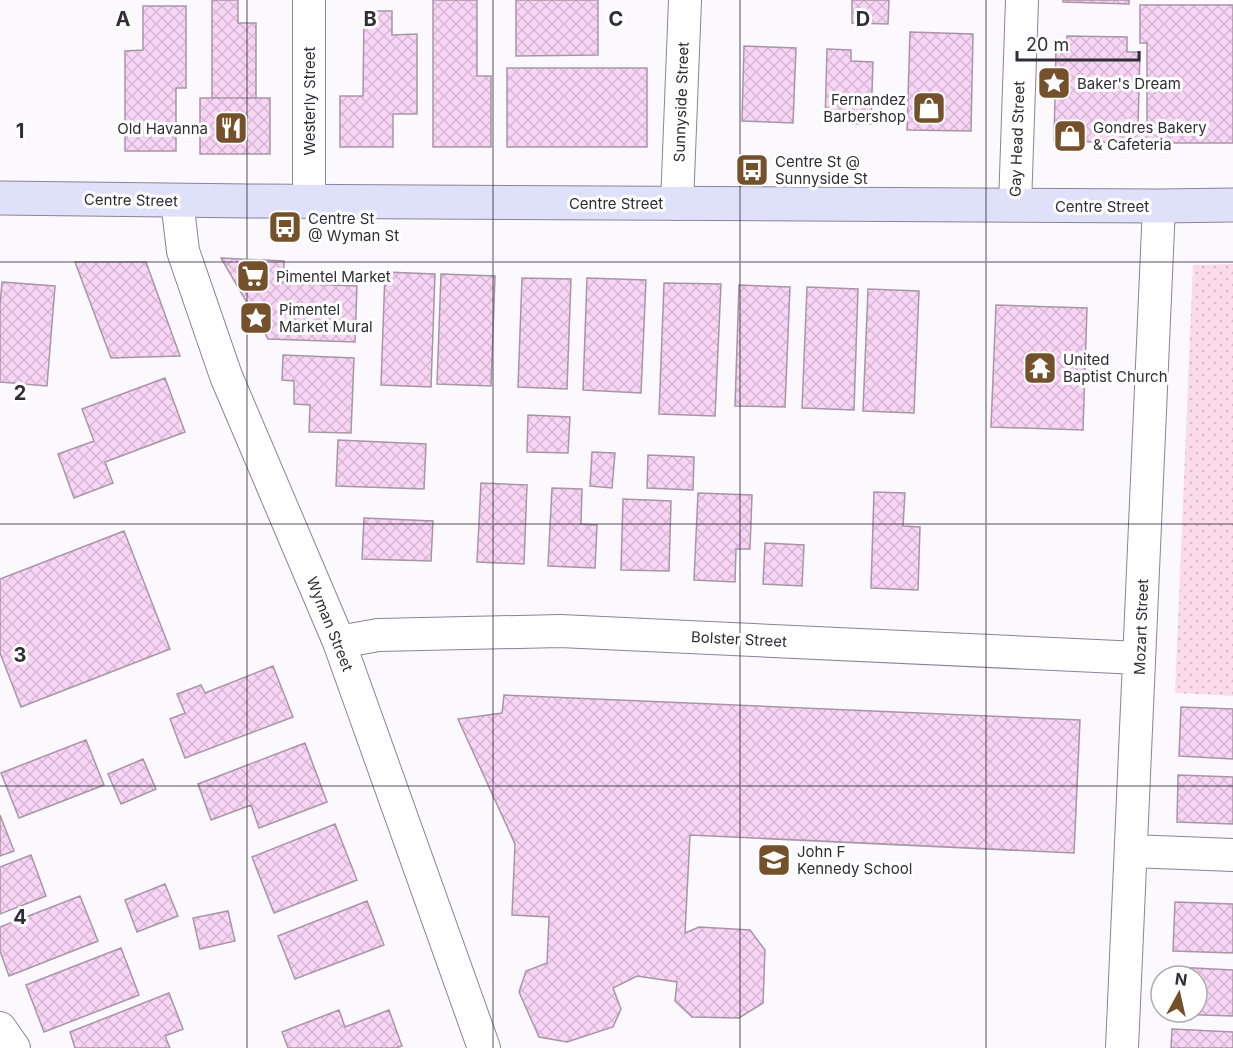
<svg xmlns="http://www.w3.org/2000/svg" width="1233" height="1048" viewBox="0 0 1233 1048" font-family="Inter,sans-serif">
  <defs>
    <pattern id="green-dots" width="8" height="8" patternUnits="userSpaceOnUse" patternTransform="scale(1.5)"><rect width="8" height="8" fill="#fadbe7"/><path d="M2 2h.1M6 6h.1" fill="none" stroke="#d7bcc7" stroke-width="1.8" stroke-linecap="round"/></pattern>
    <pattern id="building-cross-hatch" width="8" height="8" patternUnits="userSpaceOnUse" patternTransform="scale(1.5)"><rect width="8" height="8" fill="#f8d5f5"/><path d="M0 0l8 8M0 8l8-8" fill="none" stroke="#d5b7d3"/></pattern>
  </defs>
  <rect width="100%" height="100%" fill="#fbf9fe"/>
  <path fill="url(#green-dots)" d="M1233 264V696L1175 693 1193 265Z"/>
  <path fill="url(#building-cross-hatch)" stroke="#a995a7" stroke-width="1.5" d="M212 0H238V23H256V98H212Z
    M433 0H477V76H491V147H433Z
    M516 0H598V55L516 56Z
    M852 0H889L888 24 852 23Z
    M1063 0H1129V4L1063 2Z
    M1140 5H1233V143H1141L1138 127H1147V43H1140Z
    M143 6H186V88H176V151H125V51L143 50Z
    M364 11H392V35L417 34V114H393V147H340V96H363Z
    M910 32 973 34 971 131 907 130Z
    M1067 36 1127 37V52H1140L1138 127 1141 143 1054 141 1056 49H1066Z
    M744 46 796 48 793 123 742 121Z
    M827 49 851 50V61L873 62 871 124 825 123Z
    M507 68H647V147H507Z
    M200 98H270V154H200Z
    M221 258 284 261 283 283 357 286 355 342 268 339Z
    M75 262H146L180 356 111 358Z
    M385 272 435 274 431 387 381 385Z
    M441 274 495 276 491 386 437 384Z
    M522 278 571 279 567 389 518 387Z
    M587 278 646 280 641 393 583 390Z
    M2 282 55 286 47 386 0 382V304Z
    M664 283 721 284 715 416 659 414Z
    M739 285 790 287 785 407 735 406Z
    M807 287 858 289 854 410 802 408Z
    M868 289 919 291 914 413 863 411Z
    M996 305 1087 308 1083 430 991 427Z
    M283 355 354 358 351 433 309 432 310 405 294 404V381L282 380Z
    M165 378 185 432 105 462 113 483 74 498 58 454 94 441 82 409Z
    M528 415 570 417 568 453 527 452Z
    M338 440 426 444 424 489 336 486Z
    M592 452 615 453 612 488 590 486Z
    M648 455 694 457 693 490 647 488Z
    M481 483 527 485 524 564 477 562Z
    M552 488 582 489 581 524 597 525 595 568 548 566Z
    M874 492 905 493 903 526 920 527 918 590 871 588Z
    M698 493 752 495 750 549H736L735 582 694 580Z
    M623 499 671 501 669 571 621 570Z
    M364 518 433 521 431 561 362 559Z
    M124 531 170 649 21 707 0 653V579Z
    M765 543 804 545 802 586 763 584Z
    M273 666 293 717 185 758 170 719 185 713 177 694 201 685 205 693Z
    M504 695 1080 720 1074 853 690 835 685 933 699 927 750 930 765 950 763 1003 739 1018 692 1017 675 1001 677 982 637 976 613 988 621 1009 613 1027 567 1042 539 1037 519 992 526 971 547 963 549 917 512 915 515 844 458 719 502 713Z
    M1181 707 1233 709V759L1179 756Z
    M86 740 104 785 19 818 1 773Z
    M305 743 327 802 259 828 251 805 211 820 198 784Z
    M143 759 156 789 121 804 108 774Z
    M1178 775 1233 777V824L1177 822Z
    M0 815 14 851 0 856Z
    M335 824 357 880 274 913 252 857Z
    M31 855 46 896 0 914V867Z
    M165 884 178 916 137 932 125 900Z
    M80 896 98 941 9 976 0 951V927Z
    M367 901 384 945 295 979 278 936Z
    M1175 902 1233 904V953L1173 951Z
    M228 911 235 941 200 949 193 918Z
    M121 948 139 995 44 1032 26 985Z
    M1174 967 1233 970V1016L1172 1014V1012H1197V976H1174Z
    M169 993 183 1029 165 1036 170 1048H75L70 1032Z
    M339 1010 345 1027 389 1010 402 1046 396 1048H288L282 1032Z
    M1172 1029 1233 1032V1048H1171Z"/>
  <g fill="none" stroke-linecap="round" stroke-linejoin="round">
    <defs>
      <path id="minor" d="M177 200 183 251 226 376 339 642 484 1048
        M309 201V0
        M677 204 685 0
        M1015 205 1022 0
        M339 642 378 635 560 631 1139 658
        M1131 851 1233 855
        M0 1028 14 1048
        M1122 1048 1159 206"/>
      <path id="secondary" d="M0 198 250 201 1159 206 1233 205"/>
    </defs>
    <use href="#minor" stroke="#8b8298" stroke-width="34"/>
    <use href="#secondary" stroke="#8b8298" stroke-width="35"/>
    <use href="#minor" stroke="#fff" stroke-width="32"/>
    <use href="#secondary" stroke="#dfe1fa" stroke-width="33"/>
  </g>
  <path fill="none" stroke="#302d36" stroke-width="1.5" stroke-opacity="0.55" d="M247 0V1048M493 0V1048M740 0V1048M986 0V1048M0 262H1233M0 524H1233M0 786H1233"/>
  <defs>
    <symbol id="sight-square" viewBox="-11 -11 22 22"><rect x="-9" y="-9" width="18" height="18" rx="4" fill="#74512a" stroke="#fff"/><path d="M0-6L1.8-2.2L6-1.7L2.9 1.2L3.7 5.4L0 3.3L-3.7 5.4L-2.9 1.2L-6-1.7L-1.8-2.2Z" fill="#fff"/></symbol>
    <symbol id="shop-square" viewBox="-11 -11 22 22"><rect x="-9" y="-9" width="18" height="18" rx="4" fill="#74512a" stroke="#fff"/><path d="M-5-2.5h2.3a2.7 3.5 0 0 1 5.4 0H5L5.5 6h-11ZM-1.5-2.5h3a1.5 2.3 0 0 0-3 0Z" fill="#fff"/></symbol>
    <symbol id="restaurant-square" viewBox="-11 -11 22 22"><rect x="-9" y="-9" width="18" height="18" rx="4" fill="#74512a" stroke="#fff"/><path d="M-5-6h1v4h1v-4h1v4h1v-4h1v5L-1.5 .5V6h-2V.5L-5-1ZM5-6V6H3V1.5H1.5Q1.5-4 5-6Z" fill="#fff"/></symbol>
    <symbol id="bus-square" viewBox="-11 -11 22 22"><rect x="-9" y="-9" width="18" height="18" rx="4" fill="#74512a" stroke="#fff"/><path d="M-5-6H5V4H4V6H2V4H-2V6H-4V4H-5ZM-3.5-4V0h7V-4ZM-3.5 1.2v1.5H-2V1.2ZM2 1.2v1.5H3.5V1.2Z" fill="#fff"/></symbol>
    <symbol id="supermarket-square" viewBox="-11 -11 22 22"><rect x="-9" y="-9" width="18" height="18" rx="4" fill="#74512a" stroke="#fff"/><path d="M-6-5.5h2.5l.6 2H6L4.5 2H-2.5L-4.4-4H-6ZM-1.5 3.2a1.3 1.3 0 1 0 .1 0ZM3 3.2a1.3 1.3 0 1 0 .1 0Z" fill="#fff"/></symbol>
    <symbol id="temple-square" viewBox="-11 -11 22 22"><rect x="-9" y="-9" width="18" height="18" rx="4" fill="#74512a" stroke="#fff"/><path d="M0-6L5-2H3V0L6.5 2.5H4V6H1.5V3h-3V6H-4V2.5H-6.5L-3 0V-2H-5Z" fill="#fff"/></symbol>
    <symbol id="school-square" viewBox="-11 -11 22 22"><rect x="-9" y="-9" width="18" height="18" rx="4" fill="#74512a" stroke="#fff"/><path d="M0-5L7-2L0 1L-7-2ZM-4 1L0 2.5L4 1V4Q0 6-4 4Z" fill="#fff"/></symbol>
  </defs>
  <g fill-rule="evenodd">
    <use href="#sight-square" x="1035" y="64" width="38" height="38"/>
    <use href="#shop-square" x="910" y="89" width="38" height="38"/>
    <use href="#restaurant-square" x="212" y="109" width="38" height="38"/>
    <use href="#shop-square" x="1051" y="117" width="38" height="38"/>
    <use href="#bus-square" x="733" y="151" width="38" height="38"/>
    <use href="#bus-square" x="266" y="208" width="38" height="38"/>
    <use href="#supermarket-square" x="234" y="257" width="38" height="38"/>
    <use href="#sight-square" x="237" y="299" width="38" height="38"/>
    <use href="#temple-square" x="1021" y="349" width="38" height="38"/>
    <use href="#school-square" x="755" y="841" width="38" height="38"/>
  </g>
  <g text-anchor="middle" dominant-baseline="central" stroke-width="6" stroke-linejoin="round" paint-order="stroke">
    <g font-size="15" fill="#302d36" stroke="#fff" text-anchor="start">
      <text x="1077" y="83">Baker's Dream</text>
      <text x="906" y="99" text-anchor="end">Fernandez<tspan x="906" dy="17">Barbershop</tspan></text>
      <text x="1093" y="127">Gondres Bakery<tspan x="1093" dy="17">&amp; Cafeteria</tspan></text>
      <text x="208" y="128" text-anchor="end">Old Havanna</text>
      <text x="775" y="161">Centre St @<tspan x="775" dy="17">Sunnyside St</tspan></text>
      <text x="308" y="218">Centre St<tspan x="308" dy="17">@ Wyman St</tspan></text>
      <text x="276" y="276">Pimentel Market</text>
      <text x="279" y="309">Pimentel<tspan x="279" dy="17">Market Mural</tspan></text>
      <text x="1063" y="359">United<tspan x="1063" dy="17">Baptist Church</tspan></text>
      <text x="797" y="851">John F<tspan x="797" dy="17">Kennedy School</tspan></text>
    </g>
    <g font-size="15" fill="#302d36" stroke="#fff">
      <text transform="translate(309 101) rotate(-90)">Westerly Street</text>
      <text transform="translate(681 102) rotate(-88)">Sunnyside Street</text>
      <text transform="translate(1017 139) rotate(-88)">Gay Head Street</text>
      <text transform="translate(131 200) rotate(1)">Centre Street</text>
      <text x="616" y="203">Centre Street</text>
      <text x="1102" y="206">Centre Street</text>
      <text transform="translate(330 624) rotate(68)">Wyman Street</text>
      <text transform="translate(1141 627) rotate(-88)">Mozart Street</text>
      <text transform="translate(739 639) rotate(3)">Bolster Street</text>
    </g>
  </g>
  <g font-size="20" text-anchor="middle" font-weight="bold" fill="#302d36" stroke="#fff" stroke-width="6" stroke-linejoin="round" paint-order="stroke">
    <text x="123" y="26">A</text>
    <text x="370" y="26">B</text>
    <text x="616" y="26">C</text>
    <text x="863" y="26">D</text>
    <text x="20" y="138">1</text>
    <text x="20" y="400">2</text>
    <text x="20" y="662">3</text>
    <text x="20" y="924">4</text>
  </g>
  <g transform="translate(1179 994) rotate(8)"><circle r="28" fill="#ffffff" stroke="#acabaf" stroke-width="1.5"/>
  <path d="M0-4.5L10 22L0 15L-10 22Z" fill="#74512a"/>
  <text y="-9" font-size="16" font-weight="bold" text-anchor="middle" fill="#302d36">N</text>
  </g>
  <path d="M1017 51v9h122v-9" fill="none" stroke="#302d36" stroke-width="3"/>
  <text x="1026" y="51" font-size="18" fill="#302d36" stroke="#ffffff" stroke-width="4.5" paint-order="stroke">20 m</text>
</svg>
